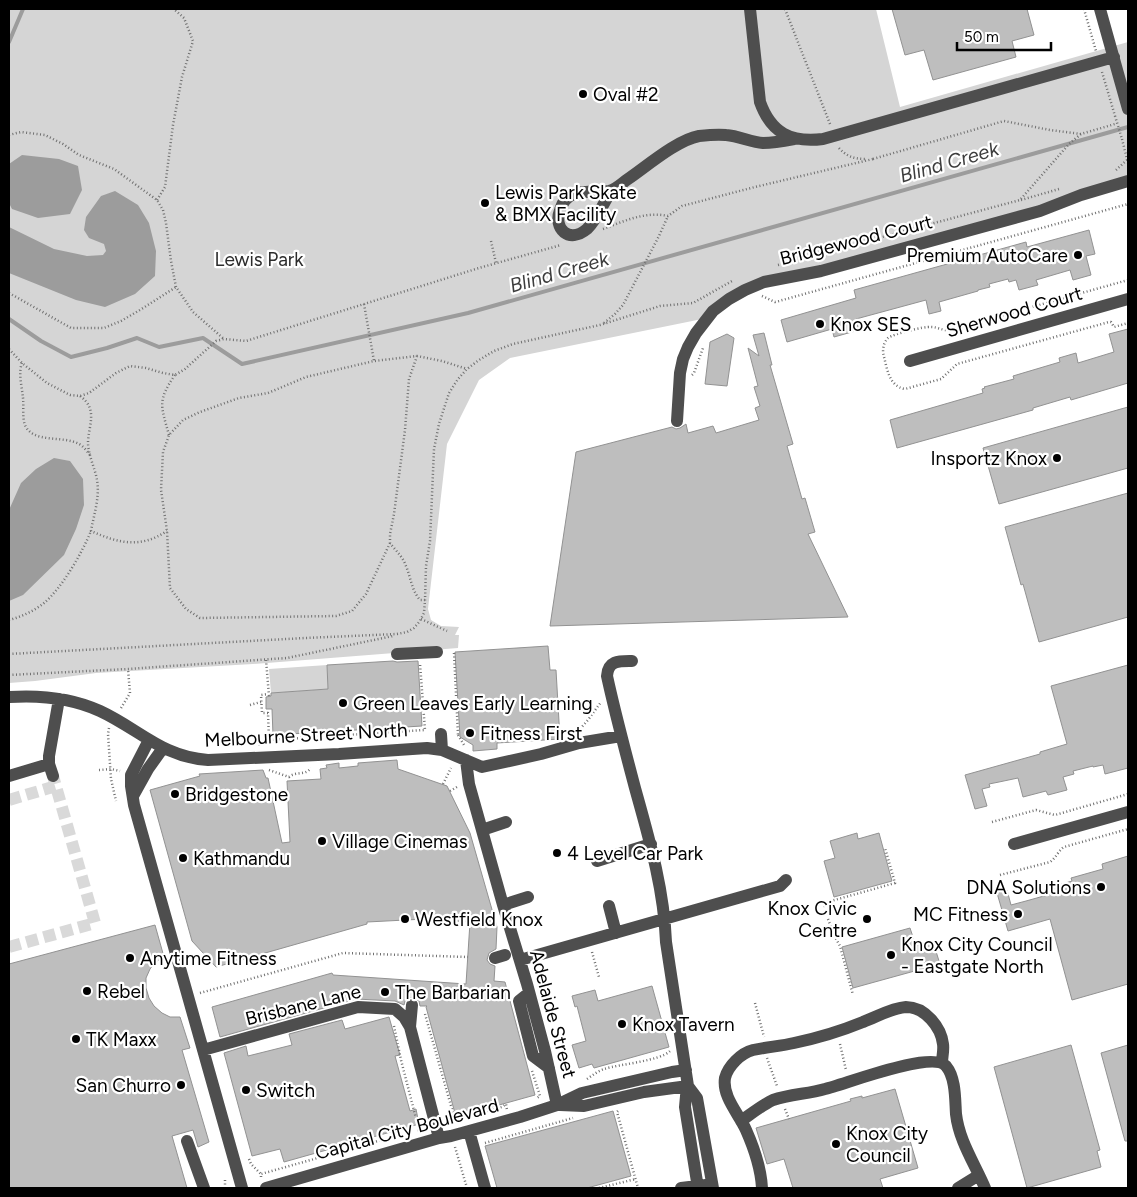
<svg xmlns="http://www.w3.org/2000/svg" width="1137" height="1197" viewBox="0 0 1137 1197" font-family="Figtree,sans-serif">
  <rect width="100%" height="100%" fill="#fff"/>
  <path fill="#d5d5d5" d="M9 9H876L900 107 1128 42V181L774 280 707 318 510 358 479 380 447 444 428 609 431 620 441 626 459 627 455 635H459L458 648 253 664 96 673 35 681 9 683Z
    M327 665 328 689 271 693 269 669Z"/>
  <path fill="#9c9c9c" d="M22 155 59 159 78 166 82 190 70 214 38 218 12 209 9 203V164Z
    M115 191 138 205 149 223 156 251 155 276 135 294 105 307 76 300 9 273V227L54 249 87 256 103 255 106 251 104 244 89 238 84 230 86 217 101 196Z
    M54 458 70 461 83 479 84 505 76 529 64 555 23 595 9 601V510L21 483 36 469Z"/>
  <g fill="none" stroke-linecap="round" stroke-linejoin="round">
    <path stroke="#9c9c9c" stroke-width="4" d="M9 42 23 9
      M9 319 41 341 71 357 107 348 137 338 159 347 203 338 242 364 468 313 1128 127"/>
  </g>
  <path fill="#bebebe" stroke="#929292" d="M892 9H1027L1034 35 1012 41 1016 57 933 80 924 50 905 55Z
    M1089 230 1095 254 1086 256 1091 275 1073 280 1070 270 1036 280 1038 285 1019 290 1016 280 1009 282 1008 279 989 284 990 287 978 290V291L939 302 941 311 929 314 926 300 856 319 859 330 834 337 832 329 787 342 781 320 856 298 854 290 1026 242 1027 247Z
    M1128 329V383L1071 400 1070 397 1033 408V410L897 448 890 420 983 393 982 389 985 388 984 387 1014 379 1013 376 1060 362 1059 358 1076 353 1078 363 1114 352 1109 334Z
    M764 333 772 365H770L793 444 787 446 802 499 805 498 815 532 808 534 848 617 550 626 576 452 672 427 676 429 680 428 686 424 688 433 713 426 716 433 759 420 755 408 760 406 754 387 758 386 748 348 759 356 753 335Z
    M727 334 734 338 727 386 705 384 710 342Z
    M1128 407V468L999 504 983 448Z
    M1128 493V617L1039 642 1023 584 1021 585 1005 527Z
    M548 646 550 670H556L560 739 497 743V749L473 751V745L460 737 455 652Z
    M393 661 397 662 418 661 422 726 273 735 272 709H266V697L271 696V693L328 689 327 665Z
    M1128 665V768L1105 774 1103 765 1093 767V766L1073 771 1074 774 1063 777 1067 790 1048 795 1046 791 1023 797 1018 778 999 782 989 784 990 787 982 789 987 806 975 809 965 775 1040 754V752L1067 744 1051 686Z
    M397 760 398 769 447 786 470 833 497 927 496 949 489 953 487 960 490 964 495 966 494 981 505 982 535 1095 456 1117 426 1007 427 1006H420L419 1001 413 997 408 998 405 1001 404 1005 395 1001 356 999 220 1037 212 1007 332 973 333 975 466 984 470 922 425 919 367 922V924L216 967 192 941 150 790 200 776 199 774 263 770 266 778H268L282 843 290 842 287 781 321 779 320 769 327 768 326 765 339 763V768L358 766V763Z
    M857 833 858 839 879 833 892 881 834 897 824 861 835 858 830 841Z
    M1128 856V984L1072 1000 1050 919 1008 931 997 893 1007 890 1011 905 1026 901 1051 894 1049 888 1072 881 1071 878 1103 869 1102 864Z
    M155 925 164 957 156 962 150 969 146 978V988L149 998 154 1006 162 1013 170 1017H180L190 1048 182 1050 209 1142 198 1147 193 1130 172 1136 187 1188H9V964Z
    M910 928 916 946 933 942 940 964 853 988 842 947Z
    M652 986 669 1047 594 1068 592 1064 579 1068 572 1045 586 1041 577 1006 575 1007 572 996 595 990 598 1001Z
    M389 1017 400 1055 395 1056 410 1111 416 1109 419 1124 284 1162 280 1149 252 1156 224 1053 246 1046 248 1056 292 1045 289 1034 342 1020 345 1029Z
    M1071 1045 1100 1150 1097 1151 1101 1167 1027 1188 994 1067Z
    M1128 1045V1141H1125L1101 1053Z
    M895 1089 918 1168 880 1179 883 1188H793L784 1159 767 1164 756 1128 851 1101 850 1099 862 1096V1098Z
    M613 1111 631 1176 587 1188H497L485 1146Z"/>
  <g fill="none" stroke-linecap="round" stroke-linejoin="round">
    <path stroke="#d9d9d9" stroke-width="12" stroke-dasharray="12 6" stroke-linecap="butt" d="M9 800 56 786
      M9 947 95 923 53 776"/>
    <path stroke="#707070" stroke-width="2.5" stroke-dasharray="1 2.5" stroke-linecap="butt" d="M785 9 830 124
      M1084 9 1096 51
      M1102 72 1115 116
      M9 135 21 132 45 135 63 144 79 155 114 169 157 200 163 210 166 223 171 261 176 287 193 312 224 339
      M1122 139 1128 163
      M839 148C846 156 854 159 865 159
      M873 159 1004 121 1050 130 1081 134 1115 124
      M1116 170 1127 160
      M157 200 165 187 173 125 182 77 193 41 184 18 174 9
      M1021 200 1059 189
      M603 229C624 221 646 211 668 216L682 206 755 187 873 159
      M491 241 496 263
      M778 265 1020 200 1069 144 1081 134
      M1128 280 950 330C943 331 938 327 931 327 925 326 893 334 888 338 884 342 883 347 883 353 887 367 888 386 905 389L941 379 957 364 1109 322H1111L1114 327 1128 323
      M9 293 71 328H104L121 321 140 310 176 287
      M762 296 775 302 779 301 1128 204
      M364 304 374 361
      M604 323 615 314 623 305 659 236 668 216
      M9 349 22 363 47 383 70 395 80 396 89 393 116 373 130 366 146 368 163 373 175 375 185 369 216 341 224 339 246 341 479 268 561 245
      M417 356 409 379 405 430 394 514 390 534V543C396 551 403 557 406 566 411 578 411 589 420 600H425
      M22 363C18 373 22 387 23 398 24 406 22 417 25 425 33 444 63 435 79 444 83 446 87 451 90 455
      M692 375 694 373 703 348
      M80 396C98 409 89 424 88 442 88 455 95 468 97 480 100 497 94 514 91 531 118 543 140 549 167 531
      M169 435C161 406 157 401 175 375
      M390 543 366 594 352 611 336 616 200 618 186 609 170 588 167 531 161 490 163 452 169 435 183 420 200 412 239 398 268 393 306 377 374 361 417 356 442 361 467 369
      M421 619 447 631
      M9 620C21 617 34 611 44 603 62 588 82 553 91 531
      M454 653 458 735
      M9 654 305 638 397 634 407 632 414 628 420 621 424 613 425 600 426 566 430 541 434 449 439 424 449 393 458 379 467 369 479 360 494 351 513 344 600 325 660 306 693 303 732 281
      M266 660 269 696
      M9 675 128 669 287 658 393 636
      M250 705 261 702
      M121 708 130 693 128 669
      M109 728 108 734 111 779 116 801
      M580 729 588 720 601 702
      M458 735 464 745
      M269 740 425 730 420 664
      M260 746V740H269L268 713H262L261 695 268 694
      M99 770 111 769 120 771
      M269 770 289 777C296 771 305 776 311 768
      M443 784 451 768
      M450 791 457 787
      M992 822 1036 810 1051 814 1055 815 1128 794
      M1000 875 1050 862C1056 858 1058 851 1064 847L1128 829
      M825 907 824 903 895 883 885 848
      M828 919 834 935 840 946 853 995
      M592 952 599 977
      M200 993 343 953 468 957
      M755 1003 764 1037
      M425 1014 455 1120 502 1107 506 1104 507 1110
      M394 1026 401 1060 419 1130H417
      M840 1044 846 1070
      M767 1058 777 1086
      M532 1071 540 1096 537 1098
      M587 1079C593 1075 598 1071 604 1069 620 1064 660 1061 670 1051
      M785 1109 789 1119
      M618 1111 617 1112 638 1188
      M485 1143 573 1118
      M455 1147 467 1188
      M249 1159 251 1164 261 1174
      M261 1177V1174L385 1139
      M225 1188V1178
      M599 1188 636 1179"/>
    <path stroke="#4e4e4e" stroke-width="12" d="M750 9 760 102C771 133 791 143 823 139L1114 57
      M1100 9 1128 109
      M611 191C604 202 597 220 587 229 569 244 553 229 560 210 567 186 591 193 609 191 615 190 622 183 628 179 647 166 677 140 699 136 708 135 717 134 726 135 739 136 751 142 763 143 773 143 784 141 794 139
      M910 361 1128 299
      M677 421 680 373 683 359 688 347 696 333 713 311 729 299 745 290 764 282 821 271 1040 211 1081 195 1128 181
      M397 654 437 652
      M632 661C620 661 608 660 607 676 615 713 625 750 635 788 649 838 664 889 666 942L688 1086 686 1096 685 1107 698 1188
      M9 697C40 695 72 698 100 711 139 729 162 757 208 760L339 754 427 748 442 750 482 767 541 754 579 743 621 736
      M441 734 442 750
      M149 740 131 775V786L134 805 242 1188
      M466 760 469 784 503 905 527 984 545 1051 557 1105
      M9 776 49 764
      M53 776 49 764V756L59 699
      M133 796 148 769 163 748
      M482 830 506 822
      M1014 844 1128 812
      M597 861 651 844
      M503 905 528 897
      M609 906 616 933
      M495 958 505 955
      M520 960 780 886 786 880
      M529 993 519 1001 533 1056 549 1068
      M410 1027 412 1005
      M203 1050 358 1007 395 1009 404 1017 410 1027 439 1138
      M688 1086 697 1098 713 1188
      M560 1105 584 1106 644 1092 688 1086
      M741 1121C751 1114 762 1105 773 1100 790 1094 808 1094 825 1089 846 1084 932 1050 946 1066 956 1078 955 1100 956 1114 959 1141 975 1164 985 1188
      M469 1131 485 1188
      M187 1141 204 1188
      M266 1188 439 1138 451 1136 520 1117 557 1105 582 1093 672 1072 686 1070
      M681 1188 706 1185
      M762 1188C761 1169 754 1148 746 1130 739 1114 722 1097 725 1078 728 1066 741 1053 753 1050 767 1047 781 1046 794 1043 818 1038 841 1031 863 1022 877 1017 891 1008 906 1007 925 1007 941 1027 943 1044 944 1050 942 1057 942 1063
      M958 1188 979 1175"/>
    <path stroke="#707070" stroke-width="2.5" stroke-dasharray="1 2.5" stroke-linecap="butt" d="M1115 116 1122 139"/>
  </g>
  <g fill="#000" stroke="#fff" stroke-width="2">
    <circle cx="583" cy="94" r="5"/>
    <circle cx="485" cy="203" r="5"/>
    <circle cx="1078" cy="255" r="5"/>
    <circle cx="820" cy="324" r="5"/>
    <circle cx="1057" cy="458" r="5"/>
    <circle cx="343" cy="703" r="5"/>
    <circle cx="470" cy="733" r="5"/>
    <circle cx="175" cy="794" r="5"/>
    <circle cx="322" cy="841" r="5"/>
    <circle cx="557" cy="853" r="5"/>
    <circle cx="183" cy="858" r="5"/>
    <circle cx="1101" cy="887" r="5"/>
    <circle cx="1018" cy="914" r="5"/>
    <circle cx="405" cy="919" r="5"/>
    <circle cx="867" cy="919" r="5"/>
    <circle cx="891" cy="955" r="5"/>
    <circle cx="130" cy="958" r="5"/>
    <circle cx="87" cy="991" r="5"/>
    <circle cx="385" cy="992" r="5"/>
    <circle cx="622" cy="1024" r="5"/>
    <circle cx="76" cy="1039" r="5"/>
    <circle cx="181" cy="1085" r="5"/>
    <circle cx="246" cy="1090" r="5"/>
    <circle cx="836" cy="1144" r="5"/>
  </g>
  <g text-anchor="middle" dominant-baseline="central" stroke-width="4.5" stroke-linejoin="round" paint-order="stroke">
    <g font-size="19" fill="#000" stroke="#fff" text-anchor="start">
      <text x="593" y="94">Oval #2</text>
      <text x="495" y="192">Lewis Park Skate<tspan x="495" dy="22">&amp; BMX Facility</tspan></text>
      <text x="1068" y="255" text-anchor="end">Premium AutoCare</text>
      <text x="830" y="324">Knox SES</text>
      <text x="1047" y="458" text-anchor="end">Insportz Knox</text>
      <text x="353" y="703">Green Leaves Early Learning</text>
      <text x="480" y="733">Fitness First</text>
      <text x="185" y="794">Bridgestone</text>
      <text x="332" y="841">Village Cinemas</text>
      <text x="567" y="853">4 Level Car Park</text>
      <text x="193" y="858">Kathmandu</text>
      <text x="1091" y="887" text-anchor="end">DNA Solutions</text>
      <text x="857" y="908" text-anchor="end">Knox Civic<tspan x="857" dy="22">Centre</tspan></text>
      <text x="1008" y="914" text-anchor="end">MC Fitness</text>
      <text x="415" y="919">Westfield Knox</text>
      <text x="901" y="944">Knox City Council<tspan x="901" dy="22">- Eastgate North</tspan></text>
      <text x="140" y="958">Anytime Fitness</text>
      <text x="97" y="991">Rebel</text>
      <text x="395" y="992">The Barbarian</text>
      <text x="632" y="1024">Knox Tavern</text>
      <text x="86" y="1039">TK Maxx</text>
      <text x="171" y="1085" text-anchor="end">San Churro</text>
      <text x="256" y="1090">Switch</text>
      <text x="846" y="1133">Knox City<tspan x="846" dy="22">Council</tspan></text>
    </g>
    <g font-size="19" fill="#000" stroke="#fff">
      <text transform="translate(856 240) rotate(-14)">Bridgewood Court</text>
      <text transform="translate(1014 312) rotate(-16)">Sherwood Court</text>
      <text transform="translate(306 735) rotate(-3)">Melbourne Street North</text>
      <text transform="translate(303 1005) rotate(-14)">Brisbane Lane</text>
      <text transform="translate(553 1014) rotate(75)">Adelaide Street</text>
      <text transform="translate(407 1129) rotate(-15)">Capital City Boulevard</text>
    </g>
    <g font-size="19" fill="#2c2c2c" stroke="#fff">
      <text x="259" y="259">Lewis Park</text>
    </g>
    <g font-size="20" font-style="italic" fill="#3d3d3d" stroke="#fff">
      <text transform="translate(949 162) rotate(-16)">Blind Creek</text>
      <text transform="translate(559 272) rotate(-16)">Blind Creek</text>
    </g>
  </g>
  <rect width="1137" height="1197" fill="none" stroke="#000000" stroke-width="20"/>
  <path d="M957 42v8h94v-8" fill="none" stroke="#000000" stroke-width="2.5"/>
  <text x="964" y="42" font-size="15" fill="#000000" stroke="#ffffff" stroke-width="4" paint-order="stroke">50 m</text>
</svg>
